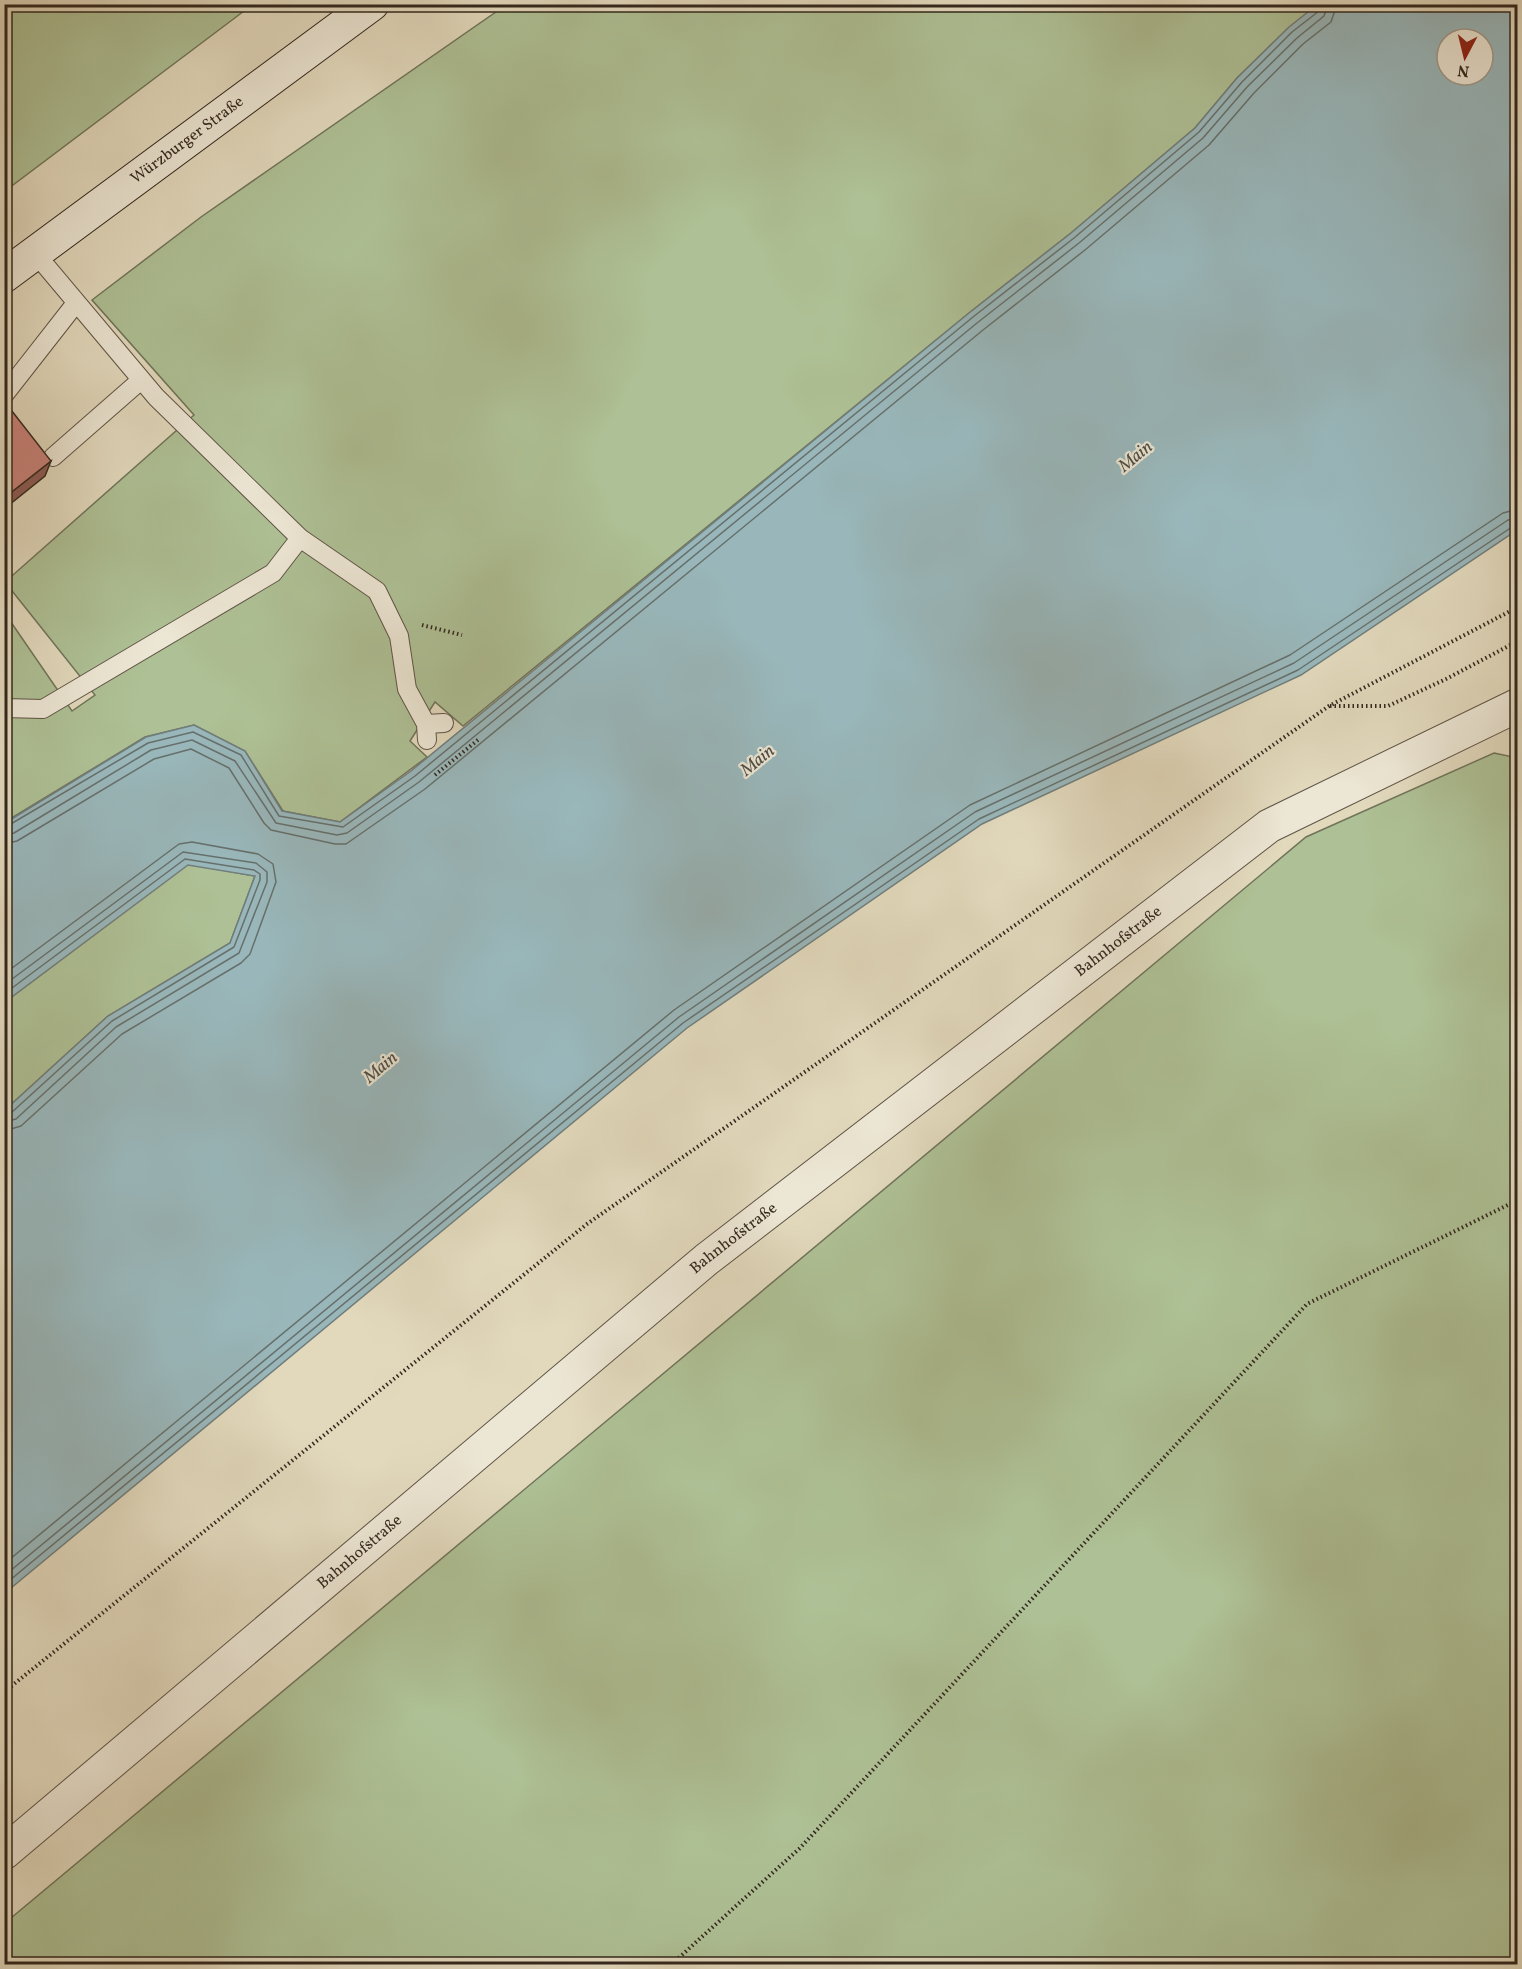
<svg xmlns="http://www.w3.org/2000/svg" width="1522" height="1969" viewBox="0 0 1522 1969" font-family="Vollkorn,serif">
  <rect width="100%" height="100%" fill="#e2d9bd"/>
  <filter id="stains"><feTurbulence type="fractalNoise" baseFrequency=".00333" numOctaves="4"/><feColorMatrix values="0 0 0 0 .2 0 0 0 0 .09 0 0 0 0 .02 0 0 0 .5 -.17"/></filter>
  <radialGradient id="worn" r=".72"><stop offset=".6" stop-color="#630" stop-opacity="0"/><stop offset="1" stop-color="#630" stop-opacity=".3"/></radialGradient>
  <path fill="#aec095" stroke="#70745a" stroke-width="1.5" d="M5 4H252V5L5 191Z
    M506 5H1318L1289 28 1237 78 1195 128 1071 233 969 313 463 726 435 702 410 741 427 757 340 822 283 811 245 751 194 725 145 737 5 822 4 612 72 711 95 695 5 582 194 415 92 300 201 217Z
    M1494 753 1518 758 1517 1964H5V1923L1306 837Z
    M188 864 255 876 230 943 108 1016 5 1110V1002Z"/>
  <path fill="#99b7bb" stroke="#707e7c" stroke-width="1.5" fill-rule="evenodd" d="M1318 4 1517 5V530L1301 675 982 824 687 1028 5 1593V1110L108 1016 230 943 255 876 188 865 5 1002V823L146 737 194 725 245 751 282 811 340 822 411 771 969 313 1071 233 1195 128 1237 78 1289 27ZM1447 39H1483V75H1447Z"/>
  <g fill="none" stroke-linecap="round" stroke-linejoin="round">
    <path stroke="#66706c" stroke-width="1.5" d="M4 828 148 743 193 732 241 755 279 816 343 827 415 776 973 317 1074 238 1199 132 1242 82 1292 32 1319 11 1321 4
      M4 835 14 833 151 750 192 740 235 761 276 823 337 835 347 833 419 782 977 323 1079 243 1203 138 1247 87 1297 38 1324 16 1328 4
      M4 844 17 841 154 759 191 749 229 768 264 823 271 830 335 844H346L425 789 983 330 1085 250 1209 145 1254 93 1303 44 1331 22 1337 4
      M4 974 179 844 192 842 258 854 273 864 276 882 250 954 241 963 122 1034 21 1126 4 1131
      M4 985 183 852 256 863 267 872V882L239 953 116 1027 16 1119 4 1122
      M4 994 185 859 254 870 260 874V880L234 947 112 1021 11 1113 4 1114
      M4 1564 674 1010 970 805 1290 655 1503 513 1518 509
      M4 1576 679 1017 975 812 1294 663 1508 520 1518 518
      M4 1585 683 1023 979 819 1298 670 1512 527 1518 525"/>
    <defs>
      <path id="service" d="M4 395 76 303
        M53 457 141 380
        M300 538 377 591 399 636 407 689 426 724 427 740
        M4 708 43 709 273 573 300 538 156 397 35 253
        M426 724 444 723"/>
      <g id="minor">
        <path id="s1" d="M4 1853 707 1259 1269 826 1518 705"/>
      </g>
      <g id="secondary">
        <path id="s2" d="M4 276 372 4"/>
      </g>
    </defs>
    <use href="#service" stroke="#5f5446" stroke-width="20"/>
    <use href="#minor" stroke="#5f5446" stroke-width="35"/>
    <use href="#secondary" stroke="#33281e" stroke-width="35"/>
    <path stroke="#33281e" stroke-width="4" stroke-dasharray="1.5 3" stroke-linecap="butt" d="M422 625 462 635
      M1330 706H1388L1446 679 1518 641
      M435 775 479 739
      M4 1692 587 1224 1329 706 1518 607
      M672 1964 800 1848 1307 1304 1518 1200"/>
    <use href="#service" stroke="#ece6d4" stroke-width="18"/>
    <use href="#minor" stroke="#ece6d4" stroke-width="33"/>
    <use href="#secondary" stroke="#ece6d4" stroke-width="33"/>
  </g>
  <path fill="#8d5b55" stroke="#33281e" stroke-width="1.5" d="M51 461 45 476 4 509V498Z"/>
  <path fill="#c9827a" stroke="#33281e" stroke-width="1.5" d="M8 406 51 461 4 498V409Z"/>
  <g text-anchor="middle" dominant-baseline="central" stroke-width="4.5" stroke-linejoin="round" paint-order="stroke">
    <g font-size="16" fill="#33281e" stroke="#ece6d4">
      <text stroke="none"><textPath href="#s2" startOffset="228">Würzburger Straße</textPath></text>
      <text stroke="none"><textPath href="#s1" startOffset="1440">Bahnhofstraße</textPath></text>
      <text stroke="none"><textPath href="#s1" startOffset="954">Bahnhofstraße</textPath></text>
      <text stroke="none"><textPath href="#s1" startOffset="466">Bahnhofstraße</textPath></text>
    </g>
    <g font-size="18" font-style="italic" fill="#4c4c45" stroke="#ece6d4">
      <text transform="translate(1136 457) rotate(-39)">Main</text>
      <text transform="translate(758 761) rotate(-39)">Main</text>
      <text transform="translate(381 1068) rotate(-40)">Main</text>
    </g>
  </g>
  <rect width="1522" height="1969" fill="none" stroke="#e2d9bd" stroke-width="24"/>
  <rect x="6" y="6" width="1510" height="1957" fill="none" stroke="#33281e" stroke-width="3"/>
  <rect x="12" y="12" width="1498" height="1945" fill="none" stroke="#33281e" stroke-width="1.5"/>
  <g transform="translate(1465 57) rotate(187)"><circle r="28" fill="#ece6d4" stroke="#a29a8b" stroke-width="1.5"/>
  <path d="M0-4.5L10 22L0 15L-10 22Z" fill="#8f2418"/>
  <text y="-9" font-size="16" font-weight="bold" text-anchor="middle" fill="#33281e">N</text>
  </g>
  <rect width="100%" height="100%" filter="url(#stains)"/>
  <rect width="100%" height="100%" fill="url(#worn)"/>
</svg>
